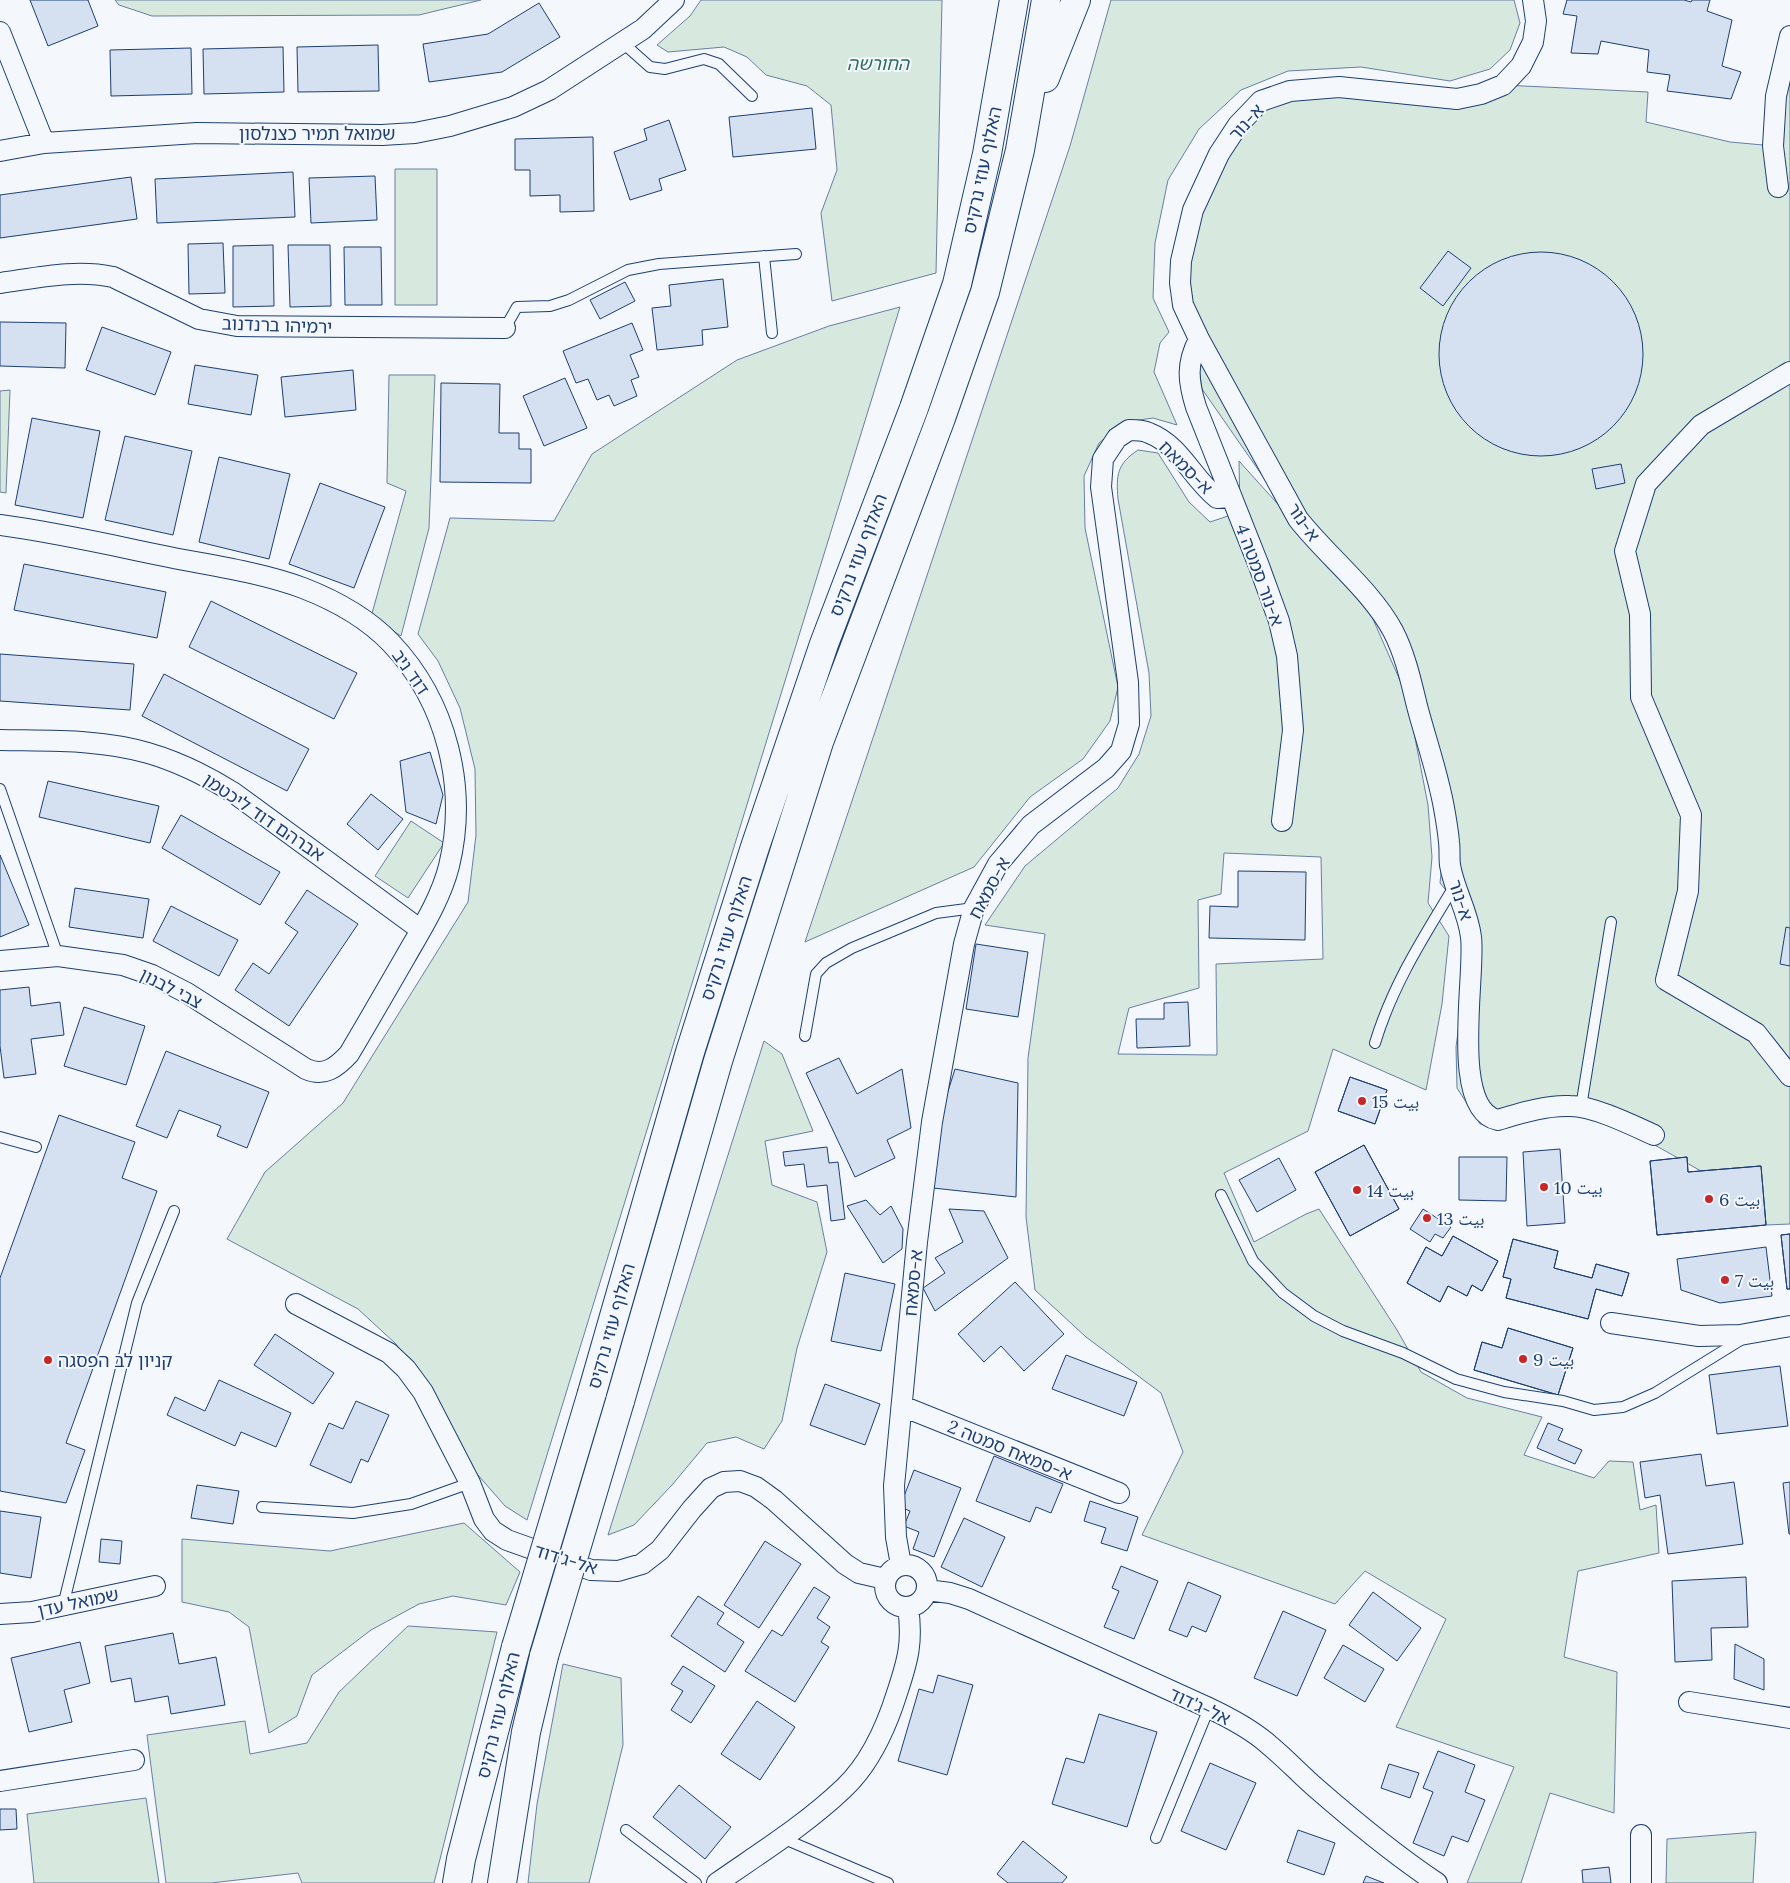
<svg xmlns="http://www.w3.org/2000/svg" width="1790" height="1883" viewBox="0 0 1790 1883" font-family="Lora,'Noto Naskh Arabic','Noto Sans Hebrew',serif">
  <rect width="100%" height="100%" fill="#f4f7fb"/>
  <path fill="#d7e8df" stroke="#687fa3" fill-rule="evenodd" d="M115 0H481L419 15 152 16 119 5Z
    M701 0H942L936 273 832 301 821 213 837 170 831 105 807 86 766 75 747 57 724 47 668 52 657 45 690 16Z
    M1111 0H1514L1520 23 1510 50 1490 69 1450 81 1361 67 1288 71 1241 90 1199 129 1168 180 1155 243 1153 298 1169 332 1160 343 1154 372 1177 425 1153 418 1125 422 1099 443 1084 476 1085 528 1118 687 1110 721 1083 759 1030 797 974 867 805 942 1070 146Z
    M1790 41V1224L1766 1225 1760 1166 1701 1171 1571 1098 1500 1124H1480L1457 1088 1456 1047 1468 958 1458 905 1440 883 1446 828 1410 712 1428 805 1432 857 1428 903 1449 936 1442 1004 1426 1090 1333 1049 1308 1131 1224 1173 1254 1242 1306 1214 1319 1209 1397 1330 1421 1372 1467 1398 1542 1417 1524 1455 1594 1478 1609 1461 1633 1462 1640 1510 1656 1505 1659 1553 1578 1571 1564 1657 1617 1672 1614 1813 1550 1793 1521 1883H1467L1514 1767 1396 1727 1446 1619 1365 1571 1335 1604 1142 1535 1183 1452 1161 1393 1086 1337 1035 1290 1026 1217 1028 1058 1045 934 985 925 1025 866 1118 788 1139 754 1151 716 1149 673 1118 499C1116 475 1117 464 1138 450L1158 453 1189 502 1210 522 1240 512 1239 461 1365 601 1402 685 1393 652 1367 602 1282 504 1202 389 1192 319 1189 267 1204 200 1238 125 1261 101 1327 88 1412 95 1503 85 1648 92 1646 122 1730 142 1763 145 1778 185ZM1224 853 1321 857 1323 959 1216 964 1217 1055 1118 1054 1129 1008 1199 988 1198 900 1221 894Z
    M395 169H437V305H395Z
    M900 307 527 1520 505 1506 471 1467 436 1402 396 1344 358 1309 227 1239 265 1172 343 1103 468 902 476 835 475 769 460 708 438 661 418 634 450 518 554 521 592 454 737 360 829 326Z
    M389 375H435L429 528 401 636 371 617 406 491 387 483Z
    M10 390 6 493 0 492V391Z
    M411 821 444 843 408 898 375 876Z
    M764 1041 782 1054 813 1131 765 1141 772 1185 817 1202 827 1252 797 1348 782 1421 764 1449 736 1437 707 1443 672 1485 634 1525 608 1535Z
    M464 1523 520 1572 506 1605 453 1596 419 1604 371 1630 312 1675 297 1716 269 1733 249 1627 229 1612 182 1602V1539L330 1551Z
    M408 1626 497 1632 434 1883H302L298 1873 211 1883H166L147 1735 245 1721 250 1754 307 1743 339 1692Z
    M563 1664 621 1678 623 1745 589 1883H528L537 1804Z
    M146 1798 159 1883H34L27 1814Z
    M1756 1832 1753 1883H1666L1667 1839Z"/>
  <path fill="#d5e0f0" stroke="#1d3f73" d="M30 0H88L98 26 48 46Z
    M1567 0H1684L1691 2 1692 0H1710L1707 11 1732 20 1722 66 1741 72 1731 99 1667 91 1670 75 1647 72 1649 50 1601 41 1598 54 1571 53 1577 16 1563 14Z
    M539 3 560 37 502 72 429 82 423 44 488 34Z
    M378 45 379 91 298 92 297 47Z
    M283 47 284 92 204 94 203 49Z
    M191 48 192 94 111 96 110 50Z
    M812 108 816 149 733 157 729 117Z
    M669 120 686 170 659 179 662 190 630 200 614 152 647 140 644 129Z
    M593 137 594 211 560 212V195L530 196V170H515V139Z
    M293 172 295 217 157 223 155 179Z
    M375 176 377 220 311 223 309 178Z
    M131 177 137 219 0 238V195Z
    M223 243 225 293 189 294 188 244Z
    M273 245 274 306 233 307V246Z
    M288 245H330L331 306 290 307Z
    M344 247H381L382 305H345Z
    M1448 251 1471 268 1443 306 1420 288Z
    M1439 354a102 102 0 1 1 204 0a102 102 0 1 1-204 0Z
    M723 279 728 327 702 330 703 345 657 350 652 308 671 306 669 285Z
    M625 282 635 301 600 319 590 300Z
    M0 322 66 323 65 368 0 366Z
    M632 323 643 350 630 355 639 377 631 380 637 396 614 406 609 395 597 400 588 379 576 383 563 351Z
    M102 327 171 352 155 395 86 370Z
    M195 365 258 375 251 415 188 404Z
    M353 370 356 410 285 417 281 377Z
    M565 378 587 428 544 446 523 396Z
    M441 383 500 384 499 433H519V449H531V483L440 482Z
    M32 418 100 431 83 518 15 505Z
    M125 436 192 451 173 535 105 520Z
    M219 457 290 474 269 559 199 542Z
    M1621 464 1625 483 1596 489 1592 469Z
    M320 483 385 507 354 588 289 564Z
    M24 564 166 592 157 638 14 610Z
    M211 601 357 673 334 719 189 647Z
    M0 654 134 664 130 710 0 701Z
    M164 674 309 749 287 791 142 716Z
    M430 752 443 795 436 824 406 812 400 761Z
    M48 781 159 806 150 843 39 817Z
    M371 794 403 819 378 850 347 824Z
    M181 815 280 872 260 905 162 848Z
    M0 855 29 925 0 937Z
    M1238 871 1306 872 1305 940 1209 938 1210 906 1238 907Z
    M75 888 149 899 143 938 69 927Z
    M307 890 358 924 289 1026 235 990 253 963 269 974 298 932 285 923Z
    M171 906 238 940 219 976 153 941Z
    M1786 927 1790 928V966L1780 964Z
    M976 944 1028 952 1018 1017 966 1009Z
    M29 987 31 1006 60 1002 64 1035 31 1039 36 1074 4 1078 0 1046V990Z
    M1188 1002 1190 1046 1137 1048 1136 1019H1164V1003Z
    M84 1007 145 1026 126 1085 64 1066Z
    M166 1051 269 1092 247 1148 217 1136 221 1126 179 1110 167 1138 136 1126Z
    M839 1058 857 1094 902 1069 911 1128 887 1140 895 1158 855 1177 806 1073Z
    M955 1069 1018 1083 1016 1197 933 1188V1139Z
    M1350 1077 1387 1090 1375 1124 1338 1111Z
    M1350 1077 1387 1090 1375 1124 1338 1111Z
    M59 1115 135 1142 122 1178 157 1191 66 1443 85 1450 66 1503 0 1491V1278Z
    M1364 1145 1399 1209 1350 1236 1315 1172Z
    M1364 1145 1399 1209 1350 1236 1315 1172Z
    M827 1147 829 1163 838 1162 845 1219 831 1221 827 1185 807 1187 804 1164 785 1166 783 1152Z
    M1560 1149 1565 1223 1527 1226 1523 1152Z
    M1459 1157H1507L1506 1201 1459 1200Z
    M1687 1157 1688 1172 1761 1166 1766 1225 1657 1235 1650 1161Z
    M1687 1157 1688 1172 1761 1166 1766 1225 1657 1235 1650 1161Z
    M1279 1158 1296 1190 1257 1212 1239 1180Z
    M866 1200 880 1215 891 1206 903 1229 902 1249 883 1263 847 1206Z
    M949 1209 984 1211 1008 1258 935 1311 923 1288 945 1273 935 1258 963 1242Z
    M1423 1209 1451 1227 1443 1238 1435 1234 1430 1242 1410 1229Z
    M1790 1234V1289H1787L1781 1235Z
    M1790 1234V1289H1787L1781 1235Z
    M1453 1236 1498 1261 1482 1291 1472 1285 1467 1296 1448 1286 1440 1302 1407 1283 1426 1247 1442 1256Z
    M1453 1236 1498 1261 1482 1291 1472 1285 1467 1296 1448 1286 1440 1302 1407 1283 1426 1247 1442 1256Z
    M1513 1239 1558 1251 1554 1268 1592 1278 1596 1264 1629 1273 1622 1296 1596 1289 1588 1319 1506 1298 1511 1279 1503 1277Z
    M1513 1239 1558 1251 1554 1268 1592 1278 1596 1264 1629 1273 1622 1296 1596 1289 1588 1319 1506 1298 1511 1279 1503 1277Z
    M1766 1247 1772 1296 1720 1303 1681 1290 1677 1259Z
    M845 1273 895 1284 881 1351 831 1341Z
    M1015 1282 1064 1334 1024 1371 1001 1346 984 1362 958 1334Z
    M1508 1328 1573 1348 1558 1395 1474 1370 1482 1342 1502 1348Z
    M1508 1328 1573 1348 1558 1395 1474 1370 1482 1342 1502 1348Z
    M275 1334 334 1373 313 1404 254 1365Z
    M1066 1355 1137 1382 1124 1416 1052 1389Z
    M1780 1366 1788 1426 1717 1434 1709 1375Z
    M219 1380 291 1413 276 1447 241 1432 235 1446 167 1415 175 1397 205 1411Z
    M825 1384 880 1404 865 1445 810 1425Z
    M356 1401 389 1415 368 1462 361 1459 351 1483 310 1465 329 1423 343 1429Z
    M1548 1423 1563 1429 1558 1440 1582 1450 1575 1464 1537 1448Z
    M1701 1454 1706 1486 1734 1482 1743 1544 1668 1554 1660 1495 1645 1498 1640 1462Z
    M994 1456 1063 1484 1051 1513 1036 1507 1030 1522 976 1501Z
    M914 1470 961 1488 934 1557 913 1549 919 1532 904 1526 910 1511 900 1507Z
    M1790 1482V1534H1789L1783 1483Z
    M197 1485 239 1491 233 1524 191 1518Z
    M1090 1501 1138 1517 1127 1551 1101 1543 1106 1528 1084 1521Z
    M0 1511 41 1517 31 1578 0 1573Z
    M964 1518 1005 1537 982 1587 941 1567Z
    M101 1539 122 1541 120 1564 99 1562Z
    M765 1541 801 1564 759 1628 724 1605Z
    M1121 1566 1158 1581 1134 1639 1104 1627 1119 1591 1112 1588Z
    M1746 1577 1748 1627 1711 1628 1712 1660 1675 1662 1672 1581Z
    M1188 1582 1221 1596 1206 1632 1192 1626 1187 1637 1169 1630Z
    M814 1587 830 1597 817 1618 830 1627 821 1642 829 1647 795 1702 745 1671 772 1630 782 1636Z
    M1373 1592 1421 1628 1397 1661 1349 1625Z
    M698 1596 724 1613 717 1624 744 1642 725 1672 671 1636Z
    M1283 1611 1326 1630 1297 1696 1254 1678Z
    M173 1633 179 1664 216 1657 225 1705 171 1714 168 1696 135 1702 131 1678 111 1682 105 1646Z
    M80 1642 90 1683 64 1690 72 1722 29 1732 11 1658Z
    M1735 1644 1764 1659V1690L1734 1679Z
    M1343 1645 1384 1669 1365 1702 1324 1678Z
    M683 1666 715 1686 691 1723 671 1710 683 1691 671 1684Z
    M938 1675 973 1685 947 1775 898 1761 919 1689 933 1693Z
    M757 1701 795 1727 760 1780 721 1754Z
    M1099 1714 1157 1732 1127 1827 1052 1804 1066 1758 1084 1763Z
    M1438 1751 1475 1765 1465 1792 1485 1800 1468 1842 1452 1836 1444 1856 1413 1843 1433 1792 1423 1788Z
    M1210 1763 1256 1783 1226 1850 1181 1831Z
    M1389 1764 1419 1773 1410 1798 1381 1788Z
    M679 1785 731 1827 705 1859 653 1817Z
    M0 1809H16L17 1829 0 1830Z
    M1298 1830 1335 1843 1324 1875 1287 1862Z
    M1023 1841 1067 1877 1062 1883H1008L997 1874Z
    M1609 1867 1611 1883H1583L1582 1870Z
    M1366 1876 1384 1883H1363Z"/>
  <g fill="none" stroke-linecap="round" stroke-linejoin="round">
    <defs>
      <path id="lane" d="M623 43 650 67 665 69 704 59 719 64 752 96
        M764 256 772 333
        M505 328 517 307 550 306 569 300 628 270 659 264 796 254
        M0 789 58 956
        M805 1036 816 974 826 963 852 948 936 913 974 908
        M1375 1043C1393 984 1423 938 1455 885
        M1581 1107 1611 922
        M0 1137 36 1147
        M1221 1195 1253 1261 1283 1293 1314 1316 1343 1331 1403 1353 1456 1379 1504 1392 1563 1401 1594 1410 1623 1407 1655 1393 1744 1338
        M262 1507 353 1513 411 1504 470 1483
        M63 1606 137 1303 174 1211
        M626 1830 696 1883
        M782 1838 888 1883
        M1156 1838 1209 1708"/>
      <path id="street" d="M1533 0 1536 21 1533 42 1521 66 1503 85 1481 94 1457 99 1339 87 1290 91 1261 101 1238 125 1219 154 1193 210 1181 261 1180 283 1183 305 1199 339 1298 519C1327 556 1371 590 1393 631 1405 654 1411 681 1417 706 1426 740 1438 774 1444 808 1446 819 1448 831 1449 842 1450 849 1449 857 1450 865 1454 890 1468 911 1471 937 1476 974 1449 1110 1498 1120 1521 1113 1546 1105 1570 1106 1594 1106 1632 1125 1654 1135
        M0 32 44 143
        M0 151 44 143 197 133 382 135 415 133 450 126 513 107 549 90 643 29 674 0
        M1778 187 1773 146 1776 96 1790 36
        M0 283C37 278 75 269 113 277L199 319 237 326 505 328
        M1199 339C1186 364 1188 381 1196 407L1259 566 1279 621 1287 656 1293 730 1282 821
        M1790 372 1701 425 1646 484 1625 551 1640 614 1641 697 1691 815 1688 891 1666 980 1756 1033 1790 1076
        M0 525C53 532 106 544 159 555 206 565 257 571 303 588 334 600 368 619 391 643 447 702 468 788 449 866 441 898 422 928 406 956 387 989 368 1022 349 1054 336 1068 324 1077 306 1069L187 993 152 975 123 965 58 956 0 961
        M0 740C49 741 101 739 148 753 179 762 207 776 234 793L421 930
        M296 1304 389 1353 406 1369 423 1392 470 1483 484 1519 493 1531 507 1540 591 1570 618 1571 642 1564 660 1550 692 1509 711 1488 724 1482 740 1481 756 1487 774 1500 845 1564 859 1573 885 1579
        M1611 1323 1699 1336 1740 1335 1790 1326
        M902 1406 1119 1493
        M885 1586a21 21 0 1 1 42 0a21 21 0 1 1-42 0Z
        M901 1565 896 1537 894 1486 917 1242 932 1122 964 944 974 908 998 864 1031 825 1106 768 1121 751 1129 724 1128 682 1101 487 1103 459 1117 438 1129 430C1135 430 1143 430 1149 433 1180 445 1192 478 1217 498L1231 497
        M927 1590 950 1593 969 1599 1209 1708C1230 1718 1251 1729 1268 1744 1285 1758 1300 1774 1316 1788 1355 1822 1395 1855 1437 1883
        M0 1614 32 1612 155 1586
        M1689 1702 1790 1718
        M0 1781 134 1760
        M1641 1835V1883
        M717 1883C760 1853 805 1825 843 1789 870 1764 886 1728 897 1693 908 1660 913 1642 908 1607"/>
      <path id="highway" d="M1045 78 1076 0
        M592 1393 690 1052 755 847 824 644 914 408 957 284 987 154 1014 0
        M620 1401 718 1061 819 742 941 418 985 292 1020 150 1046 0
        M457 1883 461 1859 516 1647
        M502 1883 526 1732 544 1656"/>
    </defs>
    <use href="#lane" stroke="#1d3f73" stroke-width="12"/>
    <use href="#street" stroke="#1d3f73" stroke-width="22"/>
    <use href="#highway" stroke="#1d3f73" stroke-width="30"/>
    <use href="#lane" stroke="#f4f7fb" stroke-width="10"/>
    <use href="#street" stroke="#f4f7fb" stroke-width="20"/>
    <use href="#highway" stroke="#f4f7fb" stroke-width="28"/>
    <defs>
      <path id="highway-bridge" d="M516 1647 592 1393
        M544 1656 620 1401"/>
    </defs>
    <use href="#highway-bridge" stroke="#1d3f73" stroke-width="30" stroke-linecap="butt"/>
    <use href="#highway-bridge" stroke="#f4f7fb" stroke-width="28"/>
  </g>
  <g fill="#c62828" stroke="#f4f7fb" stroke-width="2">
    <circle cx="1362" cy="1101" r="5"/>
    <circle cx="1544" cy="1187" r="5"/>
    <circle cx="1357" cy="1190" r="5"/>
    <circle cx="1709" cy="1199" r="5"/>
    <circle cx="1427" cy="1218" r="5"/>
    <circle cx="1725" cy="1280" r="5"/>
    <circle cx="1523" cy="1359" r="5"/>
    <circle cx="48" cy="1360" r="5"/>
  </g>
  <g text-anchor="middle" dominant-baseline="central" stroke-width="4" stroke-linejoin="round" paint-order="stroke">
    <g font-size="18" font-style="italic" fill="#2c6c60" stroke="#f4f7fb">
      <text x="878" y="63">החורשה</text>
    </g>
    <g font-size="18" fill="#1d3f73" stroke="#f4f7fb">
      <text transform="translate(1246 122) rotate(-48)">א-נור</text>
      <text x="317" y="133">שמואל תמיר כצנלסון</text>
      <text transform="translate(982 170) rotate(-78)">האלוף עוזי נרקיס</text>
      <text transform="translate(277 325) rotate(2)">ירמיהו ברנדנוב</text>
      <text transform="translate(1186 467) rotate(45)">א-סמאח</text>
      <text transform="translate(1304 522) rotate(55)">א-נור</text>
      <text transform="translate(858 555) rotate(-69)">האלוף עוזי נרקיס</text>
      <text transform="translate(1260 575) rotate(70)">א-נור סמטה 4</text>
      <text transform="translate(411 672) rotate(55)">דוד ניב</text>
      <text transform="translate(264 817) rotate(34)">אברהם דוד ליכטמן</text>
      <text transform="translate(989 888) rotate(-62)">א-סמאח</text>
      <text transform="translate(1461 900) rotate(72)">א-נור</text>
      <text transform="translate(726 938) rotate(-72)">האלוף עוזי נרקיס</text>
      <text transform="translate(171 988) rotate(27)">צבי לבנון</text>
      <text transform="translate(913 1283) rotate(-85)">א-סמאח</text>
      <text transform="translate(611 1326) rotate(-74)">האלוף עוזי נרקיס</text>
      <text transform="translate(1010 1450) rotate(22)">א-סמאח סמטה 2</text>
      <text transform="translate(566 1559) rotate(17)">אל-ג'דוד</text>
      <text transform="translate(78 1602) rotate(-12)">שמואל עדן</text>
      <text transform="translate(1200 1706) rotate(25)">אל-ג'דוד</text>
      <text transform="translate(498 1715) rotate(-76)">האלוף עוזי נרקיס</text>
    </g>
    <g font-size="18" fill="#1d3f73" stroke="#f4f7fb" text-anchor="start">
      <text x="1372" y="1101">بيت 15</text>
      <text x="1554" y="1187">بيت 10</text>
      <text x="1367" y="1190">بيت 14</text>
      <text x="1719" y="1199">بيت 6</text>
      <text x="1437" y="1218">بيت 13</text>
      <text x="1735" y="1280">بيت 7</text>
      <text x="1533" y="1359">بيت 9</text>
      <text x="58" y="1360">קניון לב הפסגה</text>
    </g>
  </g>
</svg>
